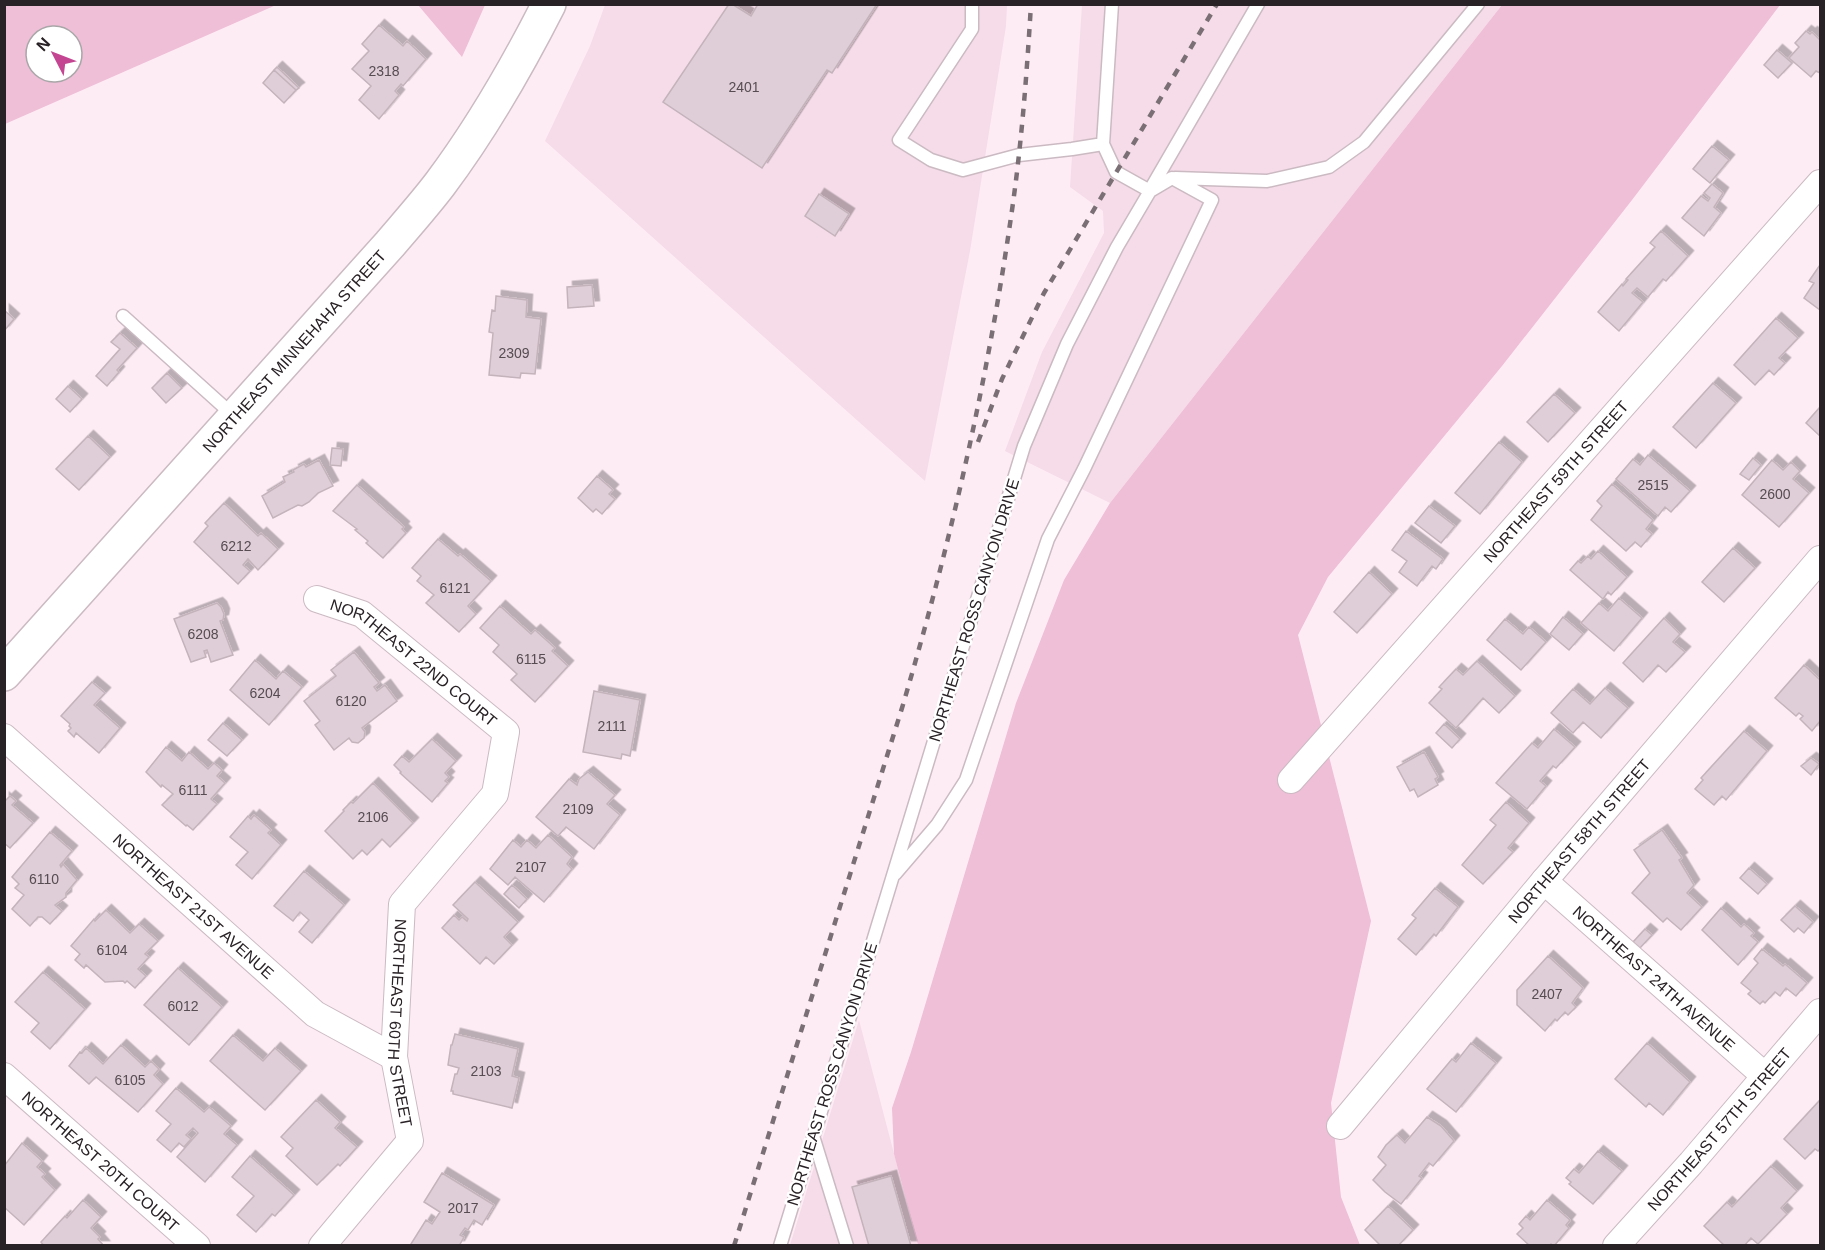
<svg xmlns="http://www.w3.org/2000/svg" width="1825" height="1250" viewBox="0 0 1825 1250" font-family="Arial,sans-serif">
  <defs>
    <filter id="shadow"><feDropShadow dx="5.5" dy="-5.5" stdDeviation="0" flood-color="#0004"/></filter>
  </defs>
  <rect width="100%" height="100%" fill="#feecf5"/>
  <path fill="#f5dce8" d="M605 5H1007L1006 26 970 251 925 481 545 141 590 46Z
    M1082 5H1502L1110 503 1005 451 1042 352 1104 233 1103 211 1070 187Z
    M859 1020 918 1245H790Z"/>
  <path fill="#efbed7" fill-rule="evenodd" d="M5 4H276V5L5 124ZM36 36H72V72H36Z
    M418 5H485L462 57Z
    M1502 5H1780L1632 200 1502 366 1328 577 1298 635 1371 921 1331 1103 1341 1197 1360 1245H918L894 1154 892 1108 911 1052 1016 703 1064 580 1110 503Z"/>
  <path fill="#dfced7" stroke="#c4b3bb" stroke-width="1.5" filter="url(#shadow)" d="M729 4H732L751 16 758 4H877L832 73 827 70 762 168 663 102Z
    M379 25 403 46 407 41 426 59 403 86 401 84 395 91 399 95 379 119 359 100 371 86 352 69 369 51 362 44Z
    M1806 31 1810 34 1812 32 1820 40V73L1816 71 1811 77 1789 58 1799 47 1795 43Z
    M1777 50 1792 63 1778 78 1764 65Z
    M277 67 299 88 296 90 274 70Z
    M274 70 296 90 284 103 263 83Z
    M1712 146 1729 160 1710 183 1693 169Z
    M1712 184 1723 193 1714 207 1721 213 1704 236 1682 218 1701 196 1708 201 1710 198 1704 193Z
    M819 194 849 214 835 236 805 216Z
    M1661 231 1688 256 1666 281 1663 279 1648 297 1637 288 1632 293 1643 302 1619 331 1598 312 1622 284 1623 286 1628 280 1626 279 1655 247 1650 243Z
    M1820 265V310L1804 298 1814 283 1809 281Z
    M592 285 594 306 568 308 567 287Z
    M496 296 527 300 526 317 541 319 535 374 521 373 520 378 489 375 493 333 489 332 492 310 495 311Z
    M4 310 14 319 4 331Z
    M1776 318 1798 338 1779 358 1785 363 1774 375 1769 370 1755 385 1734 365Z
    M120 333 137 348 117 370 119 372 107 386 96 376 120 349 111 342Z
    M167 373 182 388 166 403 152 388Z
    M1713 383 1736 403 1696 448 1673 427Z
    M68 386 82 399 70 412 56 399Z
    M1554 394 1575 413 1548 442 1527 422Z
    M1820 407V436L1806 423Z
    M88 436 110 457 79 490 56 469Z
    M1499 442 1522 462 1480 514 1455 493Z
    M332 448 343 449 341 466 330 465Z
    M1648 455 1690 491 1671 512 1665 507 1658 516 1616 479 1633 459 1640 465Z
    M1753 458 1761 465 1749 480 1740 474Z
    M319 460 333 486 318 493 309 502 302 506 298 505 273 518 262 496 285 482 283 477 294 472 293 470 304 464 306 467Z
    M1772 460 1783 470 1791 462 1800 471 1793 479 1809 493 1779 527 1742 495Z
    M597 476 613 490 609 494 615 499 602 514 596 509 593 512 578 498Z
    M1612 484 1653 520 1646 529 1652 534 1641 547 1635 542 1626 551 1591 520 1602 506 1597 501Z
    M357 485 404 527 402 529 406 533 383 558 366 543 368 541 355 530 357 529 333 511Z
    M224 503 258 536 261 533 278 549 258 570 248 559 243 565 250 571 238 584 194 542 208 526 205 523Z
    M1429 506 1455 526 1441 543 1415 523Z
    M1406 531 1443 559 1436 569 1432 566 1417 586 1399 572 1407 561 1392 550Z
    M438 539 458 556 460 554 491 581 468 606 476 614 459 632 426 603 434 595 417 581 421 576 412 568Z
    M1733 548 1755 568 1724 602 1702 582Z
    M1598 551 1627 577 1611 595 1608 592 1603 599 1570 570 1578 561 1581 563 1588 556 1591 559Z
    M1369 572 1392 594 1357 633 1334 612Z
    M1619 598 1642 618 1614 651 1581 623 1599 603 1608 611Z
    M217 603 221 607 224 614 223 620 220 621 233 655 211 662 207 650 204 651 206 657 191 662 174 619Z
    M500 606 531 634 535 630 555 648 552 651 568 666 535 702 511 680 517 674 493 652 499 645 480 628Z
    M1563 617 1583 634 1569 650 1550 634Z
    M1664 618 1680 634 1673 642 1685 652 1666 672 1658 665 1643 682 1623 663Z
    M1505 619 1523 634 1529 627 1546 642 1521 670 1487 640Z
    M354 652 379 683 374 687 377 691 385 685 397 701 362 728 365 732 364 738 358 743 352 742 349 738 334 750 315 725 320 721 304 701 336 676 331 670Z
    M255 660 276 679 283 671 302 687 269 725 230 690Z
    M1477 661 1515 696 1499 713 1483 698 1456 728 1429 703 1442 689 1439 687 1456 669 1463 675Z
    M1804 665 1820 680V721L1812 731 1800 719 1803 716 1799 713 1796 716 1775 698Z
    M92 682 105 693 94 705 120 728 99 753 76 733 74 737 68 731 71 728 69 726 70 724 61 716Z
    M1605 688 1628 708 1601 738 1583 722 1573 733 1551 713 1573 689 1590 704Z
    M594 691 640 700 630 756 622 754 621 759 583 752Z
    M223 723 242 740 227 756 208 740Z
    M1444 724 1460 739 1452 748 1436 733Z
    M1554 729 1575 747 1556 768 1553 766 1540 781 1546 786 1527 809 1496 783 1532 743 1538 748Z
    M1744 731 1767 751 1726 800 1722 796 1714 805 1695 789 1703 780 1701 778Z
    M432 739 456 761 445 773 449 777 445 781 448 783 432 802 400 773 401 772 394 765 402 756 409 762Z
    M166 747 182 761 189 752 208 769 214 763 222 770 217 776 225 783 211 799 217 804 193 830 187 825 186 826 162 805 173 794 162 785 161 787 146 772Z
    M1424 752 1438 777 1435 779 1438 785 1418 797 1414 789 1410 791 1397 767Z
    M1811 758 1819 764 1811 775 1801 766Z
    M588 772 615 795 607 804 620 815 594 849 566 827 558 836 536 817 569 779 577 785 579 779Z
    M373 783 413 823 390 847 382 839 367 855 362 850 353 859 325 831 344 811 343 810 351 802 353 803Z
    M10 796 16 801 12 805 33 823 10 848 4 843V798L6 800Z
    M1506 802 1529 823 1508 848 1513 852 1483 884 1462 865 1496 825 1490 820Z
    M254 815 271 830 268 833 281 845 252 879 236 865 248 852 230 837 248 816 251 819Z
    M1662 830 1682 858 1679 860 1694 885 1687 893 1702 907 1681 930 1667 918 1663 922 1632 893 1650 873 1634 850Z
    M50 832 72 851 60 865 61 867 63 864 77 880 66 893V897L55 905 62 911 50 924 42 917H38L30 926 12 909 24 895 15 888 19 884 12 877Z
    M548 835 572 857 567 864 572 869 544 902 515 877 508 885 490 869 513 840 521 847 527 840 536 848Z
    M1749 868 1767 884 1758 894 1740 878Z
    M304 871 344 905 312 943 299 932 309 920 300 912 293 921 274 906Z
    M475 882 518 922 504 937 512 945 494 964 486 957 480 964 442 928 454 915 459 920 462 917 467 921 468 919 453 905Z
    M512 885 527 899 519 908 504 894Z
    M1435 888 1458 907 1436 936 1434 934 1416 955 1398 939 1416 918 1412 915Z
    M1795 906 1813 922 1804 933 1798 928 1794 932 1781 920Z
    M1721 908 1741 927 1744 924 1754 933 1751 936 1758 942 1738 965 1702 930Z
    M106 910 130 933 139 924 158 941 145 954 149 957 138 969 146 976 135 988 127 981 125 983 123 981 105 982 86 965 84 968 75 960 80 954 71 946 94 919 95 921Z
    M1645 929 1652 935 1640 948 1633 942Z
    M1762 949 1783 966 1785 964 1807 983 1796 996 1786 988 1780 996 1775 992 1765 1003 1763 1001 1760 1004 1748 994 1751 991 1741 983 1758 963 1754 959Z
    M1548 956 1583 988 1572 1003 1576 1007 1568 1015 1565 1012 1557 1021 1555 1019 1545 1031 1517 1005V990Z
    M178 968 222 1007 189 1045 144 1005Z
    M43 972 85 1009 50 1049 31 1032 39 1023 15 1002Z
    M455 1034 518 1049 512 1076 519 1078 512 1108 453 1094V1091H451L455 1074H457L459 1068 448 1065 451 1045H452Z
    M233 1035 263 1061 275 1048 301 1071 265 1110 210 1061Z
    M1471 1043 1496 1063 1456 1112 1427 1089 1452 1059 1456 1062Z
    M1647 1043 1690 1082 1663 1115 1649 1103 1646 1107 1615 1079Z
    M121 1045 145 1067 151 1061 159 1069 154 1075 163 1084 138 1112 96 1077 89 1084 69 1066 80 1052 82 1053 86 1048 103 1064Z
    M176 1088 204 1112 209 1107 231 1126 224 1134 237 1145 205 1182 177 1157 198 1133 193 1128 186 1135 191 1139 184 1147 179 1143 171 1152 157 1140 171 1124 156 1111Z
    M316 1100 340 1122 335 1128 357 1147 340 1166 338 1164 317 1185 286 1156 293 1148 281 1137Z
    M1820 1100V1149L1818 1151 1815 1149 1805 1159 1784 1139Z
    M1427 1117 1441 1126 1454 1141 1433 1166 1429 1163 1419 1176 1422 1178 1401 1204 1385 1192 1373 1180 1386 1165 1378 1157 1386 1145 1397 1135 1405 1143Z
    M22 1143 42 1161 37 1167 45 1174 42 1177 55 1190 24 1225 4 1207V1166Z
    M1598 1151 1622 1171 1593 1204 1569 1184 1571 1182 1566 1178 1574 1169 1579 1173Z
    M250 1156 294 1195 275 1216 272 1214 256 1232 237 1215 254 1196 232 1177Z
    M1771 1166 1797 1191 1781 1208 1787 1214 1758 1244 1751 1238 1744 1246H1725L1704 1226 1727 1202 1732 1207Z
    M442 1173 494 1205 482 1225 474 1220 468 1230 465 1228 460 1235 464 1237 459 1246H413L411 1244 426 1220 432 1224 440 1212 424 1202Z
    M891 1176 911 1246H869L852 1187Z
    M83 1200 101 1217 91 1228 100 1237 98 1239 104 1246H44L41 1242 65 1216 67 1218Z
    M1547 1200 1570 1220 1566 1225 1569 1228 1554 1246 1551 1244 1549 1246H1530L1517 1234 1523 1228 1519 1224 1526 1216 1530 1220Z
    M1388 1206 1413 1230 1398 1246H1381L1365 1230Z"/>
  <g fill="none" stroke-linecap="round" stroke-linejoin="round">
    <defs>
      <path id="service" d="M972 4V29L899 140 931 160 963 170 1019 155 1072 149 1103 144
        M1175 178 1267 181 1329 167 1364 142 1478 4
        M1150 190 1258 4
        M123 316 234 416
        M895 874 937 825 966 780 1048 539 1084 469 1212 200 1172 178 1150 191
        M813 1136 847 1246
        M780 1246 1024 446 1067 344 1117 247 1150 191 1116 172 1103 144 1112 4"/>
      <g id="minor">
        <path id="s1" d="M317 599 362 614 506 732 495 794 402 904 394 1057 410 1141 322 1246"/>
        <path id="s2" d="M4 737 315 1014 394 1057"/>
        <path id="s3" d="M1291 780 1820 183"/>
        <path id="s4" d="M1544 881 1765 1076"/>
        <path id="s5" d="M4 1076 197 1246"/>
        <path id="s6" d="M1340 1126 1544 881 1820 559"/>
        <path id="s7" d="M1616 1246 1691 1163 1820 1012"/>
      </g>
      <g id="secondary">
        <path id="s8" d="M4 674 390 244C407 224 424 205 440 184 482 128 517 67 549 4"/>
      </g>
    </defs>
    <use href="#service" stroke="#cbbac2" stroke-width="15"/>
    <use href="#minor" stroke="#cbbac2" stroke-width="28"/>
    <use href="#secondary" stroke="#cbbac2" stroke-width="36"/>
    <use href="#service" stroke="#fff" stroke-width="12"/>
    <use href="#minor" stroke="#fff" stroke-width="26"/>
    <use href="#secondary" stroke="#fff" stroke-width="33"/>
    <path stroke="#7a6f74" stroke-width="4.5" stroke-dasharray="8 8" stroke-linecap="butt" d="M978 442 1002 379 1044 293 1217 4
      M734 1246 902 708C951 542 989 375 1013 203 1022 138 1027 71 1031 4"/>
  </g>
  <g text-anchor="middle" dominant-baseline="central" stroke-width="5" stroke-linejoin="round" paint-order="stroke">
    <g font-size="14" fill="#564c52">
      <text x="384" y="71">2318</text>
      <text x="744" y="87">2401</text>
      <text x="514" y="353">2309</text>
      <text x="1653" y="485">2515</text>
      <text x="1775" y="494">2600</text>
      <text x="236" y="546">6212</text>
      <text x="455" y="588">6121</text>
      <text x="203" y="634">6208</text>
      <text x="531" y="659">6115</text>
      <text x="265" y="693">6204</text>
      <text x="351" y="701">6120</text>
      <text x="612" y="726">2111</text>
      <text x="193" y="790">6111</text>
      <text x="578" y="809">2109</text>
      <text x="373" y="817">2106</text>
      <text x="531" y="867">2107</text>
      <text x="44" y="879">6110</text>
      <text x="112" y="950">6104</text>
      <text x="1547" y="994">2407</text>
      <text x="183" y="1006">6012</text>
      <text x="486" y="1071">2103</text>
      <text x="130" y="1080">6105</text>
      <text x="463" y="1208">2017</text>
    </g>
    <g font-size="16" fill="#282125" stroke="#fff">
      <text stroke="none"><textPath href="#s8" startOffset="434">NORTHEAST MINNEHAHA STREET</textPath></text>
      <text stroke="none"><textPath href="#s3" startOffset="399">NORTHEAST 59TH STREET</textPath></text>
      <text transform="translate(974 610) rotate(-73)">NORTHEAST ROSS CANYON DRIVE</text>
      <text stroke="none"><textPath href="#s1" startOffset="117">NORTHEAST 22ND COURT</textPath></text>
      <text stroke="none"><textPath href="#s6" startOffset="372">NORTHEAST 58TH STREET</textPath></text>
      <text stroke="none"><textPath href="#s2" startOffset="254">NORTHEAST 21ST AVENUE</textPath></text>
      <text stroke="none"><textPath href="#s4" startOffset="147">NORTHEAST 24TH AVENUE</textPath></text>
      <text stroke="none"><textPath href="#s1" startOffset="560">NORTHEAST 60TH STREET</textPath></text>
      <text transform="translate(832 1074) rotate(-73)">NORTHEAST ROSS CANYON DRIVE</text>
      <text stroke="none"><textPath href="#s7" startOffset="156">NORTHEAST 57TH STREET</textPath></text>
      <text stroke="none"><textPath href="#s5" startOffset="129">NORTHEAST 20TH COURT</textPath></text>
    </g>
  </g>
  <rect width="1825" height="1250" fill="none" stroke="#282125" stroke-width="12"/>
  <g transform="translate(54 54) rotate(312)"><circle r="28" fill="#ffffff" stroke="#a9a6a8" stroke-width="1.5"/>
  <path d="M0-4.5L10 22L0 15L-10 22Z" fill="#c44693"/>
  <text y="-9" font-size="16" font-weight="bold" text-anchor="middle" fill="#282125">N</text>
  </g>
</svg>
